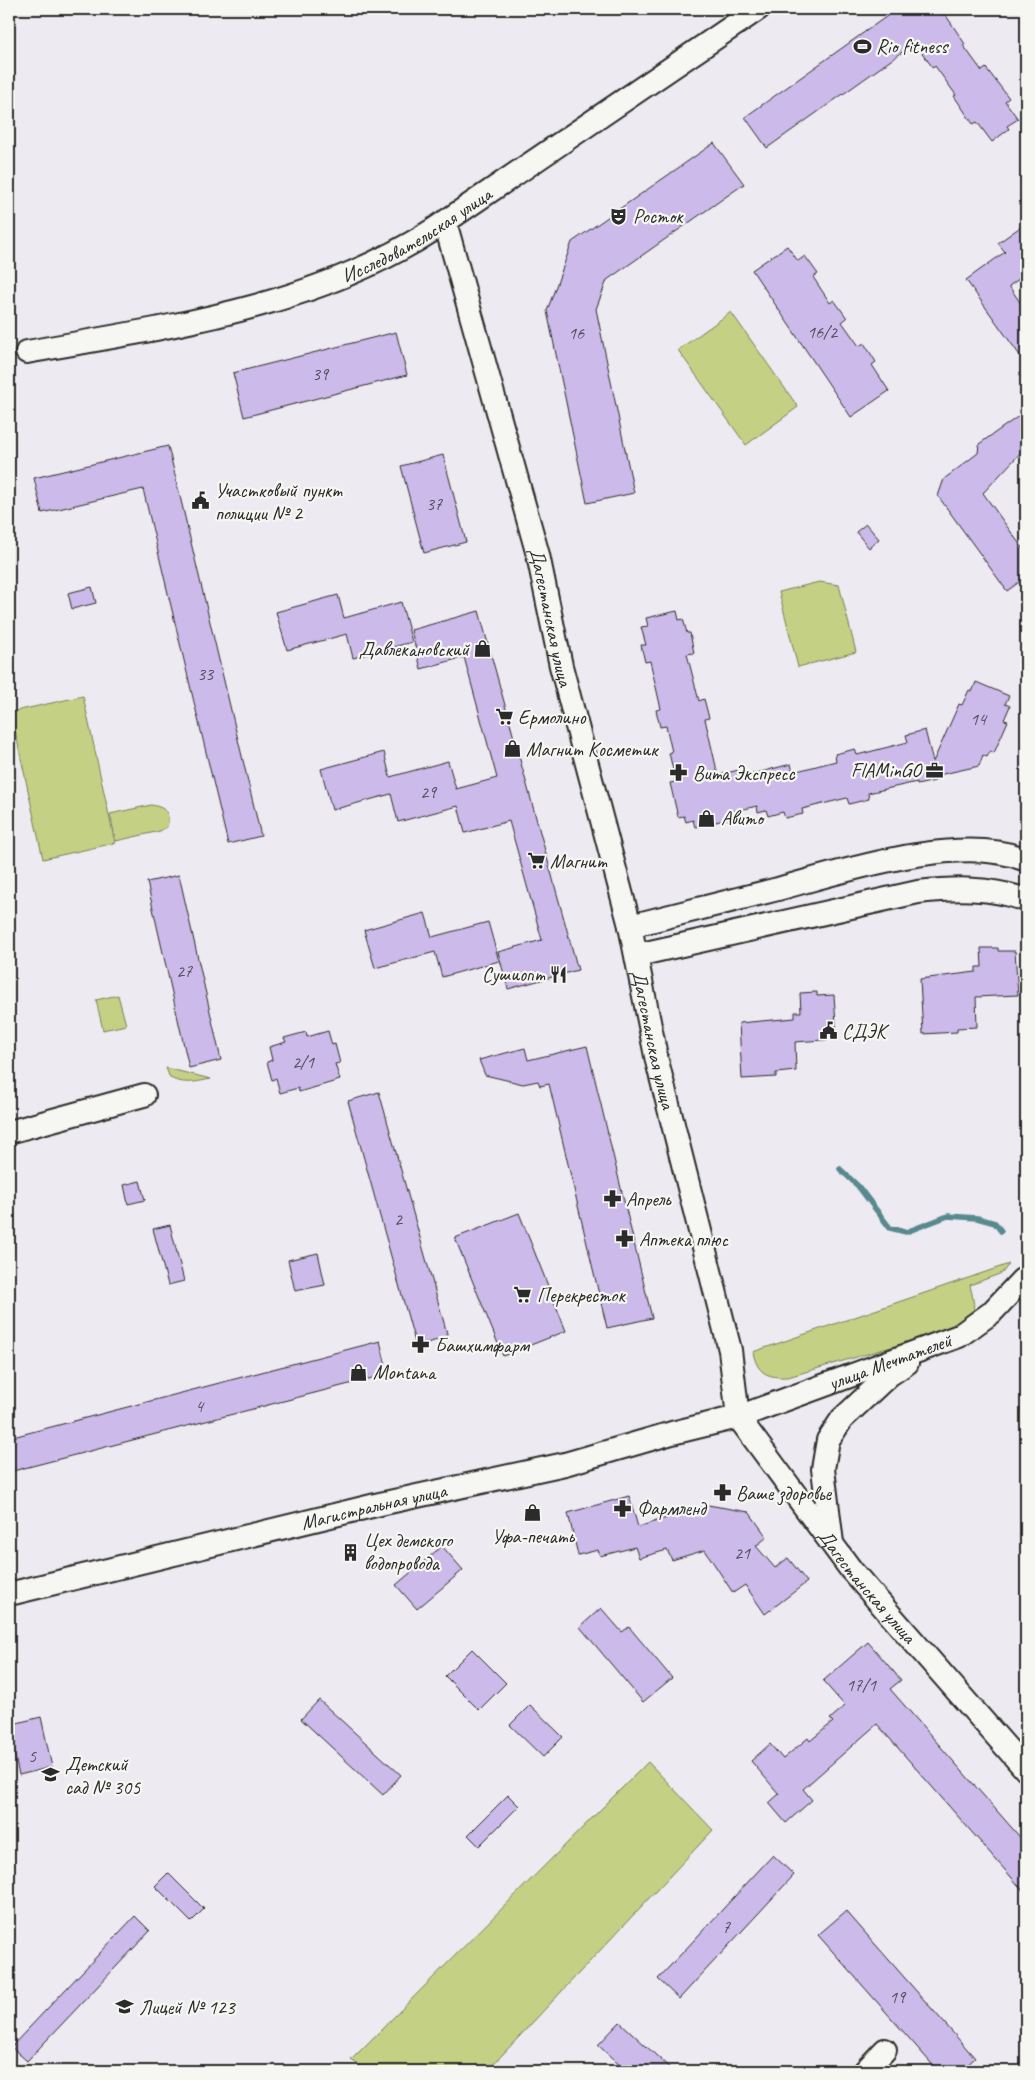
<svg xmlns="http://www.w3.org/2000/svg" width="1035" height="2080" viewBox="0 0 1035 2080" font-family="Caveat,sans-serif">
  <rect width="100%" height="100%" fill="#eeeaf1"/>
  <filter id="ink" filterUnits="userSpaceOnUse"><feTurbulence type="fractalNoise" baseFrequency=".02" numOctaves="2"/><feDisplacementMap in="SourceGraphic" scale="10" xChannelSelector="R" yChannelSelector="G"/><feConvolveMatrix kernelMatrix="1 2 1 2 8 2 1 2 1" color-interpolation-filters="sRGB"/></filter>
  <g filter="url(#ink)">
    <path fill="#c4d184" stroke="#787e58" d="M731 312 798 407 746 445 678 350Z
      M819 582 839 585 856 652 798 667 779 592Z
      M83 696 115 843 43 859 11 712Z
      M151 805C165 807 171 813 167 827L160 831 116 841 110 814Z
      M118 995 126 1025 103 1030 96 1000Z
      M166 1068 211 1079C196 1082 184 1085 170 1078Z
      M1009 1264 1002 1273 970 1285C974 1304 979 1315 960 1327L788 1377C767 1378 757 1373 753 1352Z
      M648 1762 713 1830 487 2071H369L351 2060Z"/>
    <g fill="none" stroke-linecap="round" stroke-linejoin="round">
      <path stroke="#59898e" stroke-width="5.5" d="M840 1169 858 1186 890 1228 906 1232 948 1216 977 1218 995 1223 1001 1231
        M1023 1410 1026 1405"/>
    </g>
    <path fill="#ccbaeb" stroke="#2b2b2b" d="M897 9H938L942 15 945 14 965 44 963 45 982 71 986 68 1009 98 1005 101 1018 119 1007 126 1009 129 992 142 977 122 973 124 954 96 956 95 935 66 933 68 915 43 767 148 745 117Z
      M714 143 744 184 607 280 596 309 634 493 587 503 547 311 572 242Z
      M1026 223V274L1009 286 1026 311V364L966 280 1005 252 998 243Z
      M787 246 798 261 805 256 818 274 813 277 830 303 834 300 847 318 842 322 859 346 864 343 876 362 872 365 889 391 851 417 752 270Z
      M396 332 407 375 244 417 233 373Z
      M1026 411V447L983 493 1026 553V577L1007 591 938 496 944 479 978 453 979 444Z
      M168 446 261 836 228 844 143 489 42 513 34 478Z
      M443 455 466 542 424 553 401 466Z
      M866 524 879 539 869 548 856 532Z
      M92 587 96 603 72 609 68 593Z
      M338 595 344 618 401 602 412 642 353 658 347 634 287 650 276 612Z
      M479 611 578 970 508 989 498 952 542 940 509 821 465 833 458 806 398 822 391 794 332 810 321 769 384 752 390 777 448 761 456 789 497 778 464 657 421 669 411 630Z
      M677 611 679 620 683 619 687 633H690L694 653 687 654 699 701 704 699 709 718 705 719 718 775 743 769 745 776 791 764 793 772 836 761 835 754 855 749 857 755 908 742 906 735 925 730 933 762 959 704 962 705 969 690 972 692 976 682 1009 696 1005 704 1010 706 1004 720 1008 721 994 753 990 751 987 757 983 755 979 766 934 776 935 781 917 785V782L868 793 869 799 849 804 847 798 802 809 803 814 785 818 783 812 768 816 766 810 758 812 757 806 727 813 728 819 695 827 693 820 686 822 684 816 678 817 670 783 676 782 669 753 672 752 666 726 660 727 656 710 661 709 650 661 645 662 641 645H646L641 627 648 626 646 618Z
      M179 875 221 1060 189 1068 147 882Z
      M425 913 432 937 488 922 499 961 442 977 435 952 375 968 364 930Z
      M981 948H998V951H1015L1018 995 976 997 977 1027 957 1028V1032L923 1034 920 979 976 972V967H982Z
      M817 992V996L834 995 837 1039 795 1042 796 1071 776 1073V1077L742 1079 739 1023 795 1018V1012H801L800 993Z
      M328 1031 332 1045 335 1044 340 1063 335 1064 340 1080 299 1092 298 1088 280 1093 276 1078 272 1080 267 1062 272 1060 269 1047 286 1042 284 1038 306 1032 307 1037Z
      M587 1046 652 1318 607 1328 549 1084 540 1086 538 1081 523 1084 485 1075 479 1060 525 1048 528 1060Z
      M379 1092 448 1337 416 1346 348 1101Z
      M140 1181 145 1200 128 1204 124 1185Z
      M519 1213 566 1331 503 1356 455 1238Z
      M170 1225 184 1281 168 1285 153 1229Z
      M318 1253 325 1285 295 1291 288 1260Z
      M380 1341 388 1374 9 1472V1438Z
      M629 1496 638 1527 708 1505 749 1512 767 1537 756 1546 775 1568 788 1558 807 1582 765 1614 745 1585 733 1593 705 1550 672 1560 667 1550 639 1558 635 1547 600 1556 598 1550 578 1555 568 1513Z
      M442 1546 463 1570 417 1609 396 1585Z
      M601 1608 622 1632 629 1627 672 1678 643 1702 580 1627Z
      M868 1642 901 1680 890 1689 1026 1844V1894L877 1724 803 1789 812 1800 786 1823 769 1803 779 1794 751 1761 770 1744 783 1759 808 1738 810 1741 833 1722 830 1719 845 1706 823 1681Z
      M472 1649 506 1683 479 1710 445 1676Z
      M319 1700 401 1775 383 1795 301 1719Z
      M530 1705 563 1737 543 1757 510 1725Z
      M41 1717 52 1767 19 1775 12 1744 9 1745V1725Z
      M508 1795 519 1806 479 1846 468 1835Z
      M773 1855 794 1875 679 1999 658 1979Z
      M168 1873 204 1909 191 1922 155 1886Z
      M846 1911 975 2058 961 2071H938L818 1935Z
      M135 1916 150 1931 27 2061 11 2047Z
      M620 2022 673 2071H626L598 2045Z"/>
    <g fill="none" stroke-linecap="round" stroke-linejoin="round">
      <defs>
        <g id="minor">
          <path id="s1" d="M445 222 538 555 561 666 630 926 657 1061 730 1350 738 1417 852 1571 1026 1770"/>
          <path id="s2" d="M27 352C166 327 312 308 433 230L758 9"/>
          <path d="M630 926C678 914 726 902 774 890 841 872 961 832 1026 860"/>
          <path d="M637 955 918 892C956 888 990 887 1026 900"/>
          <path d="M9 1132 144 1095"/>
          <path d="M832 1543 823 1469 828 1440 842 1419 889 1375 907 1363"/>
          <path id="s3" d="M9 1594 380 1504 565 1464 672 1433 738 1417 959 1336 991 1313 1022 1280 1026 1278"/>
          <path d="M865 2071 885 2050"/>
        </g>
      </defs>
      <use href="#minor" stroke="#2b2b2b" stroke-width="26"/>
      <use href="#minor" stroke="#f6f6f2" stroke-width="22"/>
    </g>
  </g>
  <defs>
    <symbol id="stadium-bare" viewBox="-9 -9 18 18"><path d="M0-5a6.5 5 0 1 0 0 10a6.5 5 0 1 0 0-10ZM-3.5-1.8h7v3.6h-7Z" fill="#2b2b2b" stroke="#f6f6f2" stroke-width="2.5" paint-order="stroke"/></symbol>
    <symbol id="theatre-bare" viewBox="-9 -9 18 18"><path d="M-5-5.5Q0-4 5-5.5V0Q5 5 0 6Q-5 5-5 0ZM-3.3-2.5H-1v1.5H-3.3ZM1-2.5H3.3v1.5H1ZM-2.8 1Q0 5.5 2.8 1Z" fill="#2b2b2b" stroke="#f6f6f2" stroke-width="2.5" paint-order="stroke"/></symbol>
    <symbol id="civic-bare" viewBox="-9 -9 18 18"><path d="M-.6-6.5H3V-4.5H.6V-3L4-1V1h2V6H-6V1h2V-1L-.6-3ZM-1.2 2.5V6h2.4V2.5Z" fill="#2b2b2b" stroke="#f6f6f2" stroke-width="2.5" paint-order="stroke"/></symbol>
    <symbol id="shop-bare" viewBox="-9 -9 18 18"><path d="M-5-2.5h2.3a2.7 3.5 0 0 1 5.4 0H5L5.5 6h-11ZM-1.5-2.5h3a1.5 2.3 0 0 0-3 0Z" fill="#2b2b2b" stroke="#f6f6f2" stroke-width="2.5" paint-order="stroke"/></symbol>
    <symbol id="supermarket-bare" viewBox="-9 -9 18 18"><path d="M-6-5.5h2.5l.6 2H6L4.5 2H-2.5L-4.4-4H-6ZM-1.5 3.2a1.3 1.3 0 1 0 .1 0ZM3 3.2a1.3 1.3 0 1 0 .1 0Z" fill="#2b2b2b" stroke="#f6f6f2" stroke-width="2.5" paint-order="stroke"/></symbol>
    <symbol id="office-bare" viewBox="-9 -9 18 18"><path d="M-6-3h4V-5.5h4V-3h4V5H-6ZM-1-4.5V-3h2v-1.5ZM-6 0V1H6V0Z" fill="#2b2b2b" stroke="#f6f6f2" stroke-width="2.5" paint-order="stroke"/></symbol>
    <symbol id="pharmacy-bare" viewBox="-9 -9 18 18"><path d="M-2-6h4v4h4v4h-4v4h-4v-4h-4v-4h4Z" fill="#2b2b2b" stroke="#f6f6f2" stroke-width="2.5" paint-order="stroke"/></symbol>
    <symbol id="restaurant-bare" viewBox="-9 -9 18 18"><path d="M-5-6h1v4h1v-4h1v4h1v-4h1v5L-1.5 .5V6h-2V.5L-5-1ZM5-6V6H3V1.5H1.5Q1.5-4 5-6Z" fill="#2b2b2b" stroke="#f6f6f2" stroke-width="2.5" paint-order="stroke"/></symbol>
    <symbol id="building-bare" viewBox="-9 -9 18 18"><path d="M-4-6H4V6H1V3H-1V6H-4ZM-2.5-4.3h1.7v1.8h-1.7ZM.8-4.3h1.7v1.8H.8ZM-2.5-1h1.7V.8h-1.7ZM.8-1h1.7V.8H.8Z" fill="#2b2b2b" stroke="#f6f6f2" stroke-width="2.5" paint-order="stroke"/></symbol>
    <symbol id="school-bare" viewBox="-9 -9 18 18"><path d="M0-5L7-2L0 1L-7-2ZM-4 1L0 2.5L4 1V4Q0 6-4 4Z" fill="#2b2b2b" stroke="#f6f6f2" stroke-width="2.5" paint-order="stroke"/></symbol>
  </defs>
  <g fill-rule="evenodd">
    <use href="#stadium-bare" x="850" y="34" width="25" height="25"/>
    <use href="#theatre-bare" x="606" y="204" width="25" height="25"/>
    <use href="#civic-bare" x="188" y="488" width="25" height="25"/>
    <use href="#shop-bare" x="470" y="636" width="25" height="25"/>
    <use href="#supermarket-bare" x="492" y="704" width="25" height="25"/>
    <use href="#shop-bare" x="500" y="736" width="25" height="25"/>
    <use href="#office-bare" x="922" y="758" width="25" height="25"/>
    <use href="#pharmacy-bare" x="666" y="760" width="25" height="25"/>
    <use href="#shop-bare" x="694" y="806" width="25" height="25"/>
    <use href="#supermarket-bare" x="524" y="848" width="25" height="25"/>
    <use href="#restaurant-bare" x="546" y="962" width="25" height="25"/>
    <use href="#civic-bare" x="816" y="1018" width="25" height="25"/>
    <use href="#pharmacy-bare" x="600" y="1186" width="25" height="25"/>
    <use href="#pharmacy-bare" x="612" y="1226" width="25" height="25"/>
    <use href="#supermarket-bare" x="510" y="1282" width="25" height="25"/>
    <use href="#pharmacy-bare" x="408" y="1332" width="25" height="25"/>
    <use href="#shop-bare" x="346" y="1360" width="25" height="25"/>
    <use href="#pharmacy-bare" x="710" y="1480" width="25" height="25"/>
    <use href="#pharmacy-bare" x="610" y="1496" width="25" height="25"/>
    <use href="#shop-bare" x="520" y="1500" width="25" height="25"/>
    <use href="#building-bare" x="338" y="1540" width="25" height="25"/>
    <use href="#school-bare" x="38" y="1762" width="25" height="25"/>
    <use href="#school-bare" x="112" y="1994" width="25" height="25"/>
  </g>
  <g text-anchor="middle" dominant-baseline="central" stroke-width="4.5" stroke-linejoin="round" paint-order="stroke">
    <g font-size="18" fill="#534f5b">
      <text x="822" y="332">16/2</text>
      <text x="576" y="333">16</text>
      <text x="320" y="374">39</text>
      <text x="434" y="504">37</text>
      <text x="205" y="674">33</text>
      <text x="978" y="719">14</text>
      <text x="428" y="792">29</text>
      <text x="184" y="971">27</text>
      <text x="303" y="1062">2/1</text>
      <text x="398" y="1219">2</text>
      <text x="199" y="1406">4</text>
      <text x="742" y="1553">21</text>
      <text x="861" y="1685">17/1</text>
      <text x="32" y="1756">5</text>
      <text x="726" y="1927">7</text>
      <text x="897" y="1997">19</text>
    </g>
    <g font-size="20" fill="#2b2b2b" stroke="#f6f6f2" text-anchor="start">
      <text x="876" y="46">Rio fitness</text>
      <text x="633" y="216">Росток</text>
      <text x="215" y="490">Участковый пункт<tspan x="215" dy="23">полиции № 2</tspan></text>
      <text x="469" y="649" text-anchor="end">Давлекановский</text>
      <text x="518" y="717">Ермолино</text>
      <text x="526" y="749">Магнит Косметик</text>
      <text x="921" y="770" text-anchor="end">FlAMinGO</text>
      <text x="693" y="773">Вита Экспресс</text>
      <text x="721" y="818">Авито</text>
      <text x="550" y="861">Магнит</text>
      <text x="545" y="974" text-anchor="end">Сушиопт</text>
      <text x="842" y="1031">СДЭК</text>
      <text x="626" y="1199">Апрель</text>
      <text x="639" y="1239">Аптека плюс</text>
      <text x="537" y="1295">Перекресток</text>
      <text x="435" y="1345">Башхимфарм</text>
      <text x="373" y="1372">Montana</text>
      <text x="736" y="1493">Ваше здоровье</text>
      <text x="637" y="1508">Фармленд</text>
      <text x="533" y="1536" text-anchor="middle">Уфа-печать</text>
      <text x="364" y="1540">Цех демского<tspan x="364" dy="23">водопровода</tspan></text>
      <text x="65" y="1764">Детский<tspan x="65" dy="23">сад № 305</tspan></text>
      <text x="139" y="2007">Лицей № 123</text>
    </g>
    <g font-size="20" fill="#2b2b2b" stroke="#f6f6f2">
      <text stroke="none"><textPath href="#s2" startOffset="410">Исследовательская улица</textPath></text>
      <text stroke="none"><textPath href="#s1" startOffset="409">Дагестанская улица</textPath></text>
      <text stroke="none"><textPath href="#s1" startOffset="844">Дагестанская улица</textPath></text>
      <text stroke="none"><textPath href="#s3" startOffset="912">улица Мечтателей</textPath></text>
      <text stroke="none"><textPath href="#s3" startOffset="375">Магистральная улица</textPath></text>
      <text stroke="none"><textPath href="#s1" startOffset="1444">Дагестанская улица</textPath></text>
    </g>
  </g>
  <rect width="1035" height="2080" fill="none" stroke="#f6f6f2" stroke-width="30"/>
  <rect x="15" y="15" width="1005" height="2050" fill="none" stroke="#2b2b2b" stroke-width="2" filter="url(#ink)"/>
</svg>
